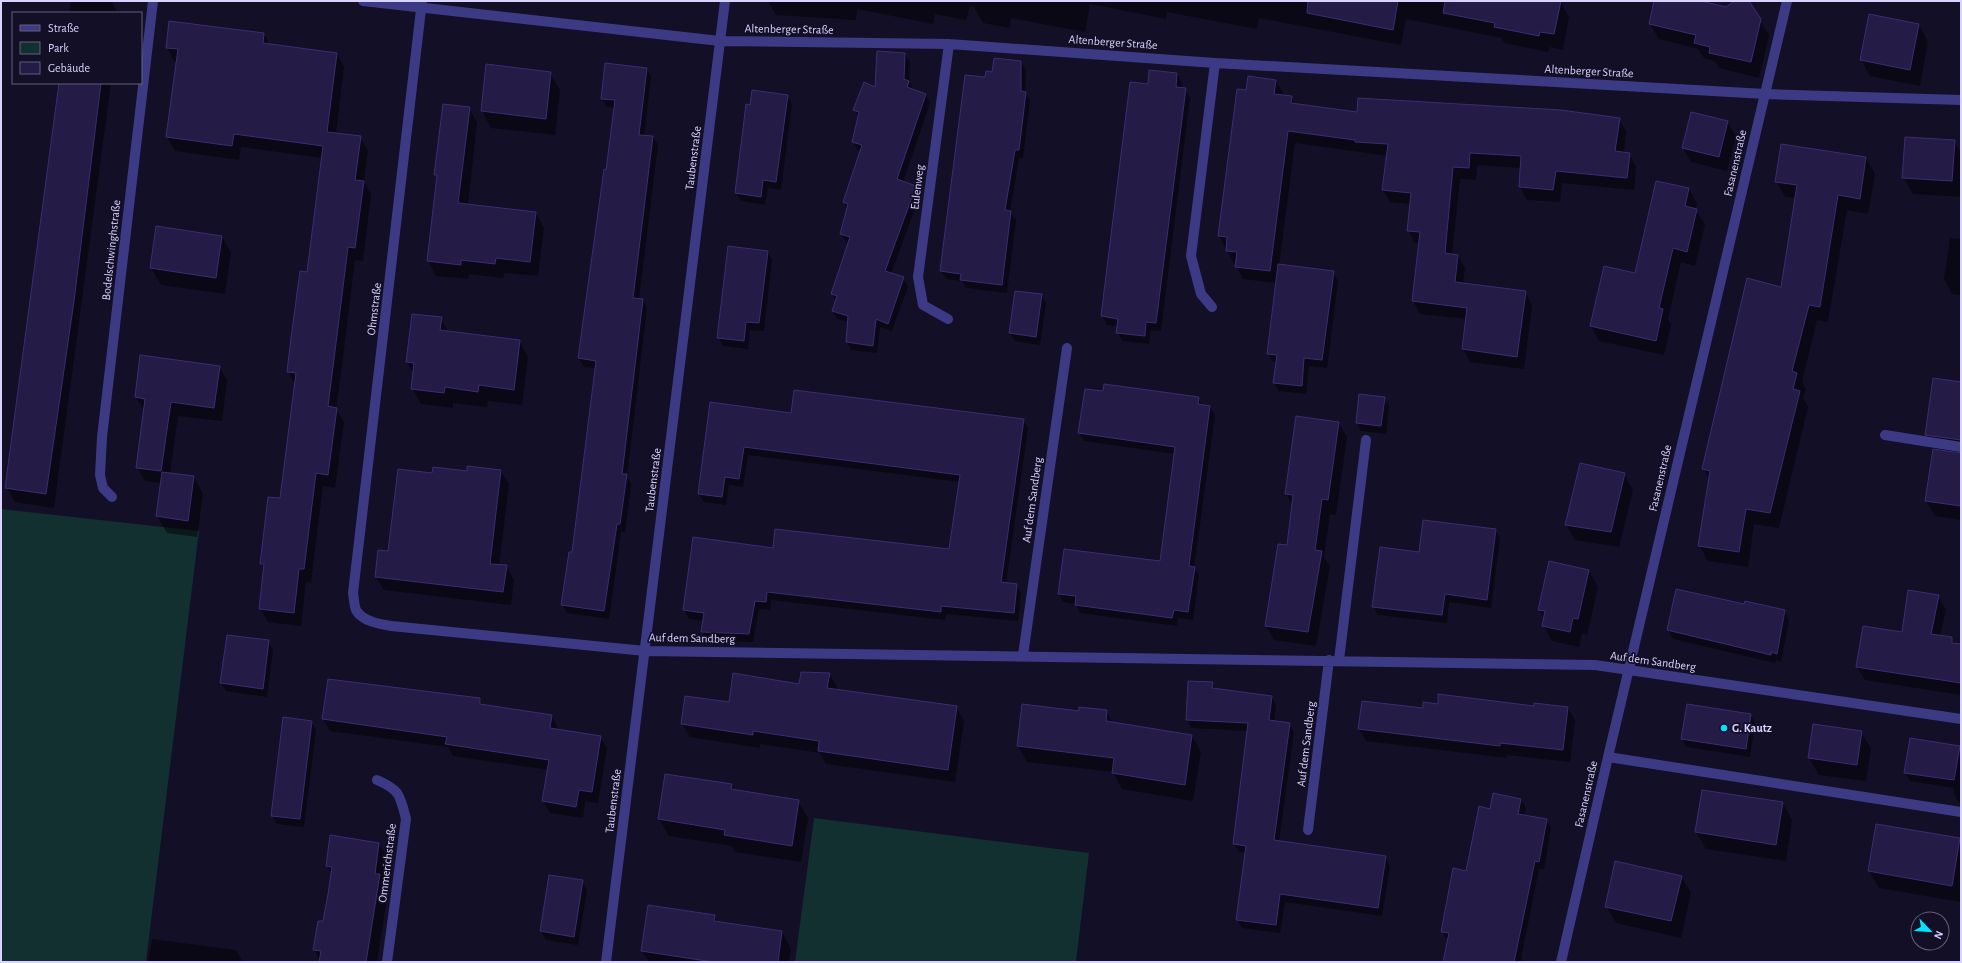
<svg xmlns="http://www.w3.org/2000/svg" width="1962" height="963" viewBox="0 0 1962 963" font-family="'Alegreya Sans',sans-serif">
  <rect width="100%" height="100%" fill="#130f26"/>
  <path fill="#12302f" d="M1 509 199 531 146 962H1Z
    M814 818 1089 853 1076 962H795Z"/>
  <path fill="#0007" fill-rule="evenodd" d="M71 1 112 2 118 13H69Z
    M768 1H1560L1569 17 1563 50 1549 47 1548 52 1504 43 1502 38 1406 19 1401 45 1259 18 1257 29 1167 12 1166 19 1090 4 1085 32 1011 18 1010 28 983 23 974 7 970 6 966 20 935 14 933 24 857 9 856 20 776 15Z
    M1655 1H1704L1727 7 1736 1H1747L1769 35 1759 78 1719 68 1715 61 1704 58 1698 49 1659 39 1650 24Z
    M1919 25 1928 42 1920 86 1870 76 1861 59Z
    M264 34 270 45 337 54 344 67 336 134 360 137 368 151 364 182 371 195 363 261 355 260 341 373 336 409 344 422 335 488 323 486 311 583 306 582 301 626 268 622 260 608 265 570 261 564 280 499 295 384 288 372 308 273 322 158 241 147 239 160 175 151 167 137 177 61H174L167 48Z
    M905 54 910 62 909 82 914 90 926 95 930 103 903 182 915 187 920 195 891 274 903 278 908 287 892 331 880 327 877 353 851 350 847 342 849 322 837 319 833 311 836 301 832 294 849 243 846 242 841 234 848 209 844 202 861 151 858 150 853 142 859 118 855 110Z
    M1021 62 1026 70 1025 93 1030 101 1023 158H1019L1010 212 1016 220 1007 293 966 288 962 281 946 279 941 271 986 79 993 73Z
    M647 69 651 77 644 136 653 137 658 145 639 299 643 300 647 308 627 477 631 484 629 502 625 532H621L609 619 567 613 562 604 572 553 596 368 584 367 579 358 604 170 607 171 615 108 607 107 602 99Z
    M550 73 560 90 555 135 491 128 482 111Z
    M1177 74 1182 83 1181 89H1185L1190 98 1161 331 1151 330 1149 344 1122 341 1118 332V326L1107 325 1102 316 1131 83 1149 85Z
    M1276 81 1283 93 1282 96 1291 97 1296 105 1358 113 1619 119 1626 131 1624 153 1629 154 1636 167 1634 190 1562 183 1560 202 1527 200 1520 187 1521 168 1477 165 1476 180 1460 179 1452 255 1458 256 1465 268 1463 284 1525 292 1532 305 1524 369 1470 362 1463 349 1467 319 1420 314 1413 301 1420 243H1415L1408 230 1411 204 1390 202 1383 190 1388 156 1295 143 1279 266 1333 272 1338 281 1327 368 1309 366 1306 394 1279 391 1274 383 1277 362H1273L1268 353 1276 283 1243 279 1236 266 1237 264H1234L1219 236 1247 92Z
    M60 83H111L54 508 15 502 7 488Z
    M787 96 792 104 781 190 768 188 765 205 741 201 736 193 751 106Z
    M469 108 477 123 468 205 536 213 544 228 538 276 504 273 503 278 469 274 468 279 436 276 428 261 437 179 435 175Z
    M1692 113 1727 122 1736 136 1727 171 1691 162 1683 148Z
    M1954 141 1961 153V197L1913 194 1903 177Z
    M1866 158 1875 174 1868 214 1847 210 1828 322 1817 320 1802 382 1806 389 1803 398 1808 407 1779 528 1754 524 1748 567 1708 561 1699 545 1709 479 1704 469 1782 288 1796 198 1785 197 1776 181Z
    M1689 189 1697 204 1695 210 1705 224 1695 266 1681 262 1668 319 1671 325 1664 355 1599 341 1591 326 1604 267 1636 274Z
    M157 227 222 237 231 253 225 294 161 285 151 268Z
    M1950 238 1961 239V295L1952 294 1944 279Z
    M768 252 772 260 764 331 750 330 748 349 723 346 719 338Z
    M1016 292 1041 295 1046 303 1040 345 1015 341 1010 333Z
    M441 318 449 333 519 341 528 357 522 405 488 401 487 407 453 403V408L421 404 412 388 413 373 407 362Z
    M141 356 219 367 227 380 222 421 178 416 170 474 194 477 203 494 197 537 167 533 157 516 162 483 145 481 137 467 144 411 136 397Z
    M1961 383V520L1935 516 1926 501 1935 451 1926 435Z
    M1104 392 1198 398 1203 406 1210 407 1215 415 1194 568 1199 576 1193 620 1178 618 1177 626 1080 613 1076 604 1063 602 1059 594 1161 562 1175 454 1084 441 1079 433Z
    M1384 398 1389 406 1386 434 1361 431 1357 423Z
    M711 403 792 414 1023 420 1028 428 1006 584 1016 585 1021 593 1018 621 946 614 945 620 771 600 770 610 759 609 753 642 707 640 702 632 704 621 689 619 684 610 694 538 774 549 950 550 960 482 748 455 743 487 729 485 726 505 704 502 699 494Z
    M1338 422 1347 437 1336 515 1330 514 1324 557 1330 566 1316 646 1274 640 1266 625 1287 546 1293 506 1286 494Z
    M501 471 509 484 499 566H506L514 580 511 605 384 590 376 577 433 474Z
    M1624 474 1633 490 1619 547 1575 540 1566 525Z
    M1495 530 1500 538 1491 608 1449 602 1447 623 1378 615 1373 606 1420 553Z
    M1589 571 1598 587 1587 635 1582 633 1579 647 1552 641 1543 625 1545 619 1539 610Z
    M1676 590 1745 605 1784 611 1789 620 1781 662 1776 660 1775 663 1673 639 1668 630Z
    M1938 596 1946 610 1940 636 1952 638 1955 644 1961 645V695L1865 680 1857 667 1903 633ZM1935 607H1937L1931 639H1929Z
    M268 641 273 650 267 697 226 691 221 683Z
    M829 674 837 687 836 690 956 707 964 721 955 782 826 764 820 753 760 744V748L690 737 682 724 730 703 799 685Z
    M329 680 480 699 483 705 552 716 558 728V730L600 737 607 748 598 803 585 801 583 818 550 813 543 801 549 770 453 756 448 747 330 731 323 719Z
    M1212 683 1216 690 1272 697 1276 706 1274 722 1289 724 1294 732 1279 841 1385 857 1390 866 1382 916 1285 902 1280 933 1242 928 1237 920 1246 853 1239 852 1234 844 1248 731 1191 728 1187 720Z
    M1023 705 1079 712 1106 711 1114 724 1192 736 1201 752 1193 801 1122 789 1113 772 1027 762 1018 746Z
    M1438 705 1568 708 1575 720 1570 762 1507 755V758L1366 741 1359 729Z
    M1751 715 1755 723 1750 757 1687 747 1682 739Z
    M311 722 316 730 304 827 277 824 272 815Z
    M1861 732 1871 749 1866 781 1819 775 1809 758Z
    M1959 746 1961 749V803L1958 802 1954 794V788L1910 781 1905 772Z
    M665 775 731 784 735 791 798 801 808 818 801 862 735 852 732 846 669 836 659 819Z
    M1521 800 1526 808 1524 816 1546 820 1551 828 1544 869H1539L1521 958 1523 962H1444L1448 940 1442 932 1491 810Z
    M1783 803 1792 820 1786 861 1706 849 1696 832Z
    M1877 825 1960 839 1961 902 1879 888 1869 871Z
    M379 844 388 859 384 884 388 891 377 962H320L314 949 324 923 332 874 327 866Z
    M1681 876 1691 893 1681 938 1616 923 1606 906Z
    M582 881 587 890 578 945 546 940 541 931Z
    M714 916 718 922 782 932 791 949 789 962H649L642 951Z
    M152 939 236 950 243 962H148Z"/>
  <path fill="#241b47" stroke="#3b2d73" d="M1308 1H1398L1393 30 1307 13Z
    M1445 1H1561L1554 34 1540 32 1539 36 1494 27 1495 23 1443 13Z
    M1654 1H1701L1726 7 1735 1H1749L1761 19 1751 62 1709 53 1710 47 1694 43 1696 35 1649 24Z
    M1869 14 1919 24 1910 70 1860 60Z
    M169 21 264 33 263 43 337 53 327 132 361 136 355 180 364 181 355 248 348 247 334 359 328 406 337 408 328 475 316 473 304 569H299L294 613 259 609 264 564H260L268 497 280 498 296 373 287 372 291 338 300 271 307 272 323 146 234 134 232 146 166 137 178 49 166 48Z
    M877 51 905 53 904 79 909 81 907 87 926 94 897 179 916 186 885 271 904 277 888 324 876 319 873 346 846 342 848 316 832 311 837 296 831 294 850 237 840 234 848 204 843 202 862 145 852 142 859 112 853 110 864 82 875 87Z
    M994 58 1021 61V91L1026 92 1019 150H1015L1005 210 1011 211 1002 285 960 280 961 274 940 271 965 75 985 77 986 71 992 72Z
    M605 63 647 68 639 135 653 136 633 298 643 299 622 474H627L620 524H617L604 611 561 605 569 552H572L596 361 578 358 604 169 606 170 615 100 601 99Z
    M486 64 551 72 546 119 481 111Z
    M1149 70 1177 73 1176 87 1186 88 1156 323 1146 322 1145 336 1116 333 1118 319 1101 316 1130 82 1148 84Z
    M1248 76 1276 80 1274 94 1292 96 1291 103 1357 112 1358 98 1561 110 1620 118 1615 151 1630 153 1627 178 1556 171 1553 190 1519 187 1521 156 1470 153 1469 168 1453 167 1445 253 1458 255 1455 282 1526 291 1517 357 1462 349 1467 308 1412 301 1420 232 1407 231 1411 193 1382 190 1388 144 1355 142V140L1288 131 1270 271 1235 267 1237 252 1226 251 1227 237 1218 236 1237 89 1246 90Z
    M59 83H101L74 301 46 494 5 488Z
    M752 90 788 95 776 182 763 180 761 197 735 193 746 104 750 105Z
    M443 104 470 107 458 203 536 212 530 262 496 258 495 264 461 260V265L427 261 437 175H434Z
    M1691 112 1728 121 1719 157 1682 148Z
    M1905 137 1955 140 1952 181 1902 178Z
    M1781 144 1866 157 1860 199 1838 195 1820 307 1809 305 1792 371 1797 373 1793 389 1800 391 1770 513 1746 509 1739 552 1698 546 1710 471 1702 469 1747 278 1781 287 1797 185 1775 182Z
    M1656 181 1689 188 1685 206 1697 209 1687 252 1673 248 1659 308 1663 309 1656 341 1590 326 1604 266 1635 273Z
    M156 226 222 236 216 278 150 268Z
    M728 246 768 251 759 323 746 322 744 341 717 338Z
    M1278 264 1334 271 1322 360 1304 358 1302 386 1273 383 1277 355 1267 354Z
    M1015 291 1042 294 1036 337 1009 333Z
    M412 314 442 317 440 330 520 340 514 390 479 385 478 392 445 387 444 393 411 389 414 363 406 362Z
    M140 355 220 366 214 408 171 402 161 471 136 468 145 399 135 397Z
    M1933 378 1961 382V440L1925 435Z
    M1104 384 1199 397 1198 404 1210 406 1189 566 1195 567 1188 612 1174 610 1172 618 1075 605 1076 596 1058 594 1064 549 1160 561 1175 447 1078 433 1085 389 1103 391Z
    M794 390 1024 419 1001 582 1017 584 1014 613 941 606V612L767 592 766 602 755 601 749 634 701 632 704 613 683 610 693 537 773 548 775 529 949 549 960 475 744 447 739 479 725 477 722 497 698 494 710 402 791 413Z
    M1359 394 1385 397 1381 426 1356 423Z
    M1296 416 1339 422 1328 500 1322 499 1315 550 1322 551 1308 632 1265 626 1278 544 1287 545 1293 495 1285 494Z
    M1933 449 1961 453V506L1925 501Z
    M1580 463 1625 473 1611 532 1565 525Z
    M467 466 501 470 490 564 507 565 503 592 375 577 378 550 388 551 398 469 432 473 433 467 467 471Z
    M162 472 194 476 188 521 156 516Z
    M1423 520 1496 529 1487 600 1445 594 1442 615 1372 607 1380 547 1419 552Z
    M1549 561 1589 570 1578 619 1573 618 1570 632 1542 626 1545 611 1538 610Z
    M1676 589 1744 604 1745 601 1785 610 1777 654 1771 652V655L1667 630Z
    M1908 590 1939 595 1931 634 1952 637V643L1961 644V683L1856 667 1863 626 1902 632Z
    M227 635 269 640 263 689 220 683Z
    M801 672 830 673 827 688 957 706 948 770 818 751 819 741 753 731V735L681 724 685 696 729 702 733 673 799 684Z
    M328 679 480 698V704L552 715 550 728 601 736 592 792 579 790 576 807 542 801 549 760 445 744 447 737 322 719Z
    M1188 681 1213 682 1212 688 1272 696 1269 720 1290 723 1274 840 1386 856 1378 908 1280 894 1276 925 1236 920 1246 846 1233 844 1248 723 1186 720Z
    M1438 694 1534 706V703L1568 707 1563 750 1500 743V746L1358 729 1362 701 1423 708V702L1438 704Z
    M1022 704 1079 711V707L1107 710 1106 721 1192 735 1185 785 1112 773 1114 758 1017 746Z
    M1687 704 1751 714 1746 749 1681 739Z
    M283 717 312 721 300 819 271 816Z
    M1813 724 1862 731 1857 765 1808 758Z
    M1910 738 1960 746 1954 780 1904 773Z
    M665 774 732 784 731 789 799 800 792 846 724 835 725 830 658 819Z
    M1702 790 1783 802 1776 845 1695 832Z
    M1493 793 1521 799 1518 814 1547 819 1539 862 1535 861 1514 962H1443L1449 933 1441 932 1453 868 1466 871 1479 806 1490 809Z
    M1876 824 1960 838 1952 886 1868 871Z
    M330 835 379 843 375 874H380L366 962H319L321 951 313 950 318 921H323L328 894 332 867 326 866Z
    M1615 861 1682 876 1671 921 1605 907Z
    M549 875 583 880 574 937 540 931Z
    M648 905 715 915 714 921 782 931 778 962H713L641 951Z"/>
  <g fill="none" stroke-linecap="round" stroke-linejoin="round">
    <path stroke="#3d3a85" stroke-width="10" d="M363 1 720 41 949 44 1215 63 1502 79 1765 94 1961 100
      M422 1 353 593C354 598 354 605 356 610 362 621 379 624 391 626L645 651 1595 665 1961 719
      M1212 307 1201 294 1191 256 1215 63
      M948 319 923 305 918 277 949 44
      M1885 435 1961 447
      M112 497 103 488 100 475 102 437 153 1
      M1023 655 1067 348
      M1339 660 1366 440
      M1608 757 1961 812
      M377 780C400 790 400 795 406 819L387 962
      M1308 830 1329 660
      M606 962 725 1
      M1561 962 1608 757 1787 1"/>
  </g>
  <circle fill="#00e5ff" stroke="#130f26" stroke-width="1.5" cx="1724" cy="728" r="4"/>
  <g text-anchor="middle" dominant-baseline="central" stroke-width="3.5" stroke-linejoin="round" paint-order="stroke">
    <g font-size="12" fill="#d9d4ff" stroke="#130f26">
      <text transform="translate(789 29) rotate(1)">Altenberger Straße</text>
      <text transform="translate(1113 42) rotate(4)">Altenberger Straße</text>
      <text transform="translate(1589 71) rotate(3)">Altenberger Straße</text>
      <text transform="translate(693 158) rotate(-83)">Taubenstraße</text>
      <text transform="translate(1735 163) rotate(-77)">Fasanenstraße</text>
      <text transform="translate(917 187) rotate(-83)">Eulenweg</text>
      <text transform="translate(111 250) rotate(-84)">Bodelschwinghstraße</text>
      <text transform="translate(374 309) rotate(-83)">Ohmstraße</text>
      <text transform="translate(1660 478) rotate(-77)">Fasanenstraße</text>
      <text transform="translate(653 480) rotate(-83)">Taubenstraße</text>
      <text transform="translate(1032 500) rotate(-82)">Auf dem Sandberg</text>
      <text transform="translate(692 638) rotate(1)">Auf dem Sandberg</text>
      <text transform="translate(1653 661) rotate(8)">Auf dem Sandberg</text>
      <text transform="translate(1306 744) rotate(-83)">Auf dem Sandberg</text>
      <text transform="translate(1586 794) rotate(-77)">Fasanenstraße</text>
      <text transform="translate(613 801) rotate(-83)">Taubenstraße</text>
      <text transform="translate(387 863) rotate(-83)">Ommerichstraße</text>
    </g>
    <g font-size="12" font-weight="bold" fill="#d9d4ff" stroke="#130f26" text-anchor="start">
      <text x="1732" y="728">G. Kautz</text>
    </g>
  </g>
  <rect width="1962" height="963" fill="none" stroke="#d9d4ff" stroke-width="4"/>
  <rect x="12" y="12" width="130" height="72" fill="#130f26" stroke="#625e7d"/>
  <rect x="20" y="25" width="20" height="6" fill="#3d3a85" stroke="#625e7d"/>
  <text x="48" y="32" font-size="12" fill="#d9d4ff">Straße</text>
  <rect x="20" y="42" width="20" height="12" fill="#12302f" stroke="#625e7d"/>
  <text x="48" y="52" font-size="12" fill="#d9d4ff">Park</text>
  <rect x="20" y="62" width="20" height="12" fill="#241b47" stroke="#625e7d"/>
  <text x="48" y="72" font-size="12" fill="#d9d4ff">Gebäude</text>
  <g transform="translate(1930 931) rotate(115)"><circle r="19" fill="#130f26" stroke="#625e7d"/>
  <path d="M0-3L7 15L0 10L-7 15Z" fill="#00e5ff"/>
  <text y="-6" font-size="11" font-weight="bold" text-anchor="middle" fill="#d9d4ff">N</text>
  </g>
</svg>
